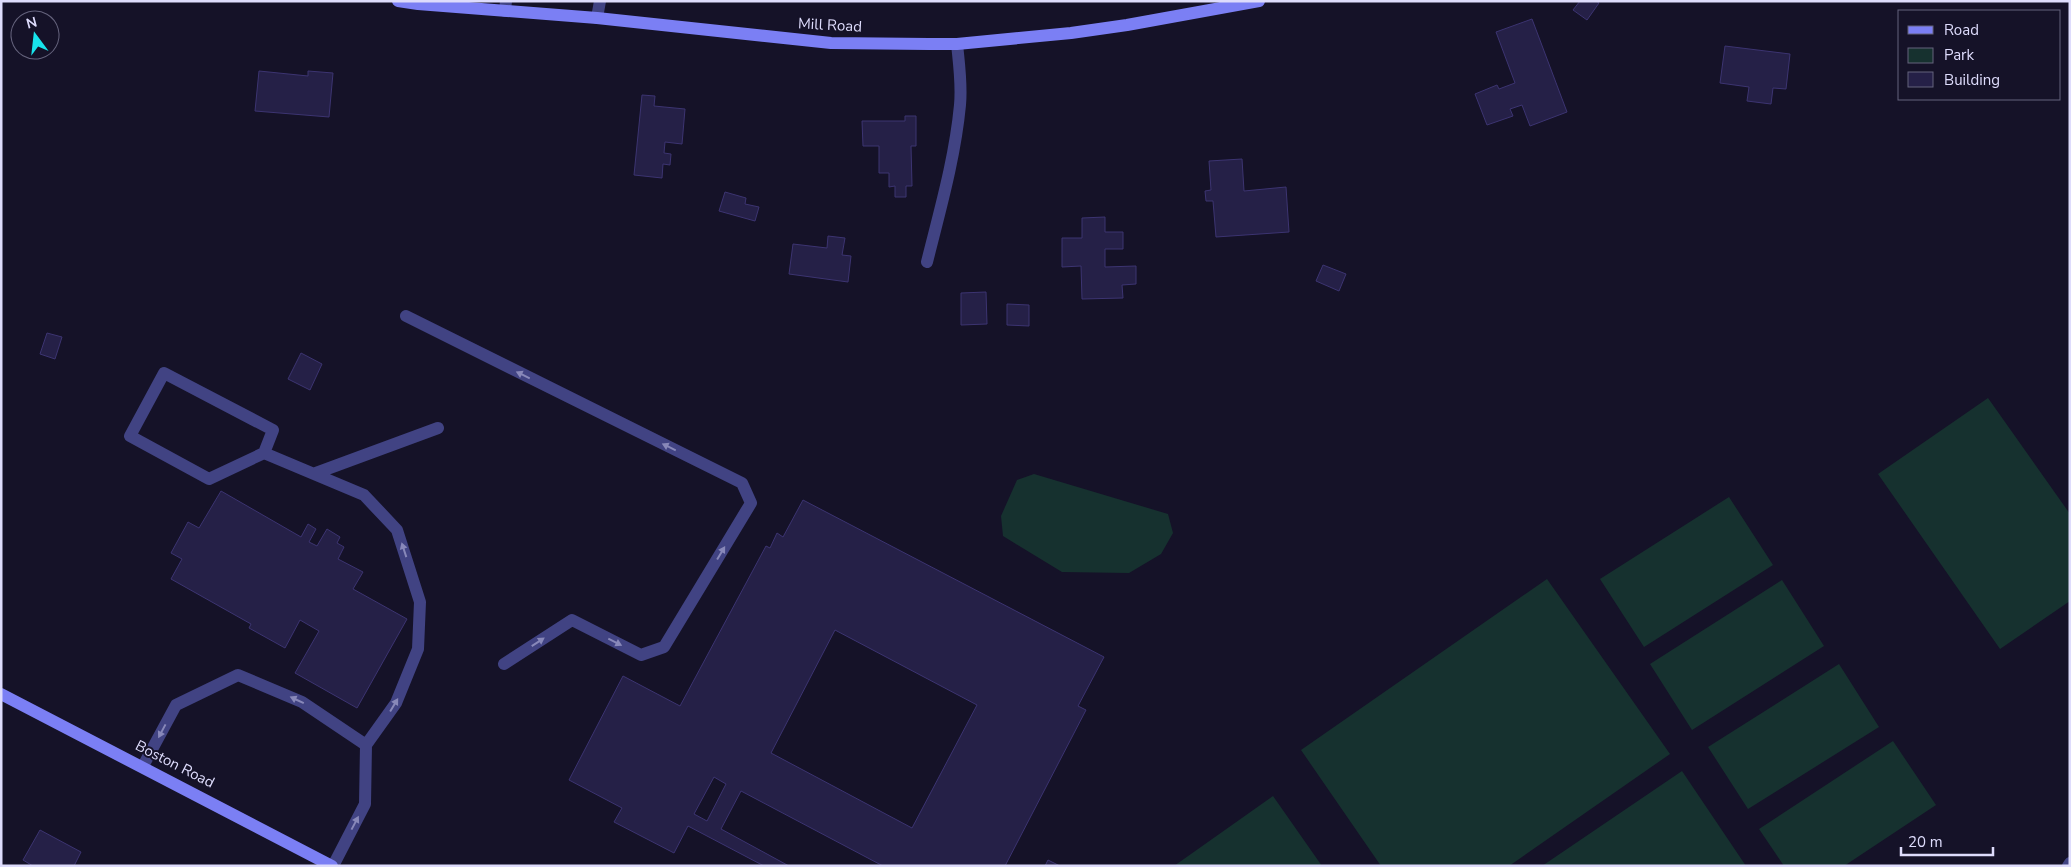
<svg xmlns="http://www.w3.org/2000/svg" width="2071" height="867" viewBox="0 0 2071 867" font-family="'Nunito Sans',sans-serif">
  <rect width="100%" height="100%" fill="#151228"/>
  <path fill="#16312f" d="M1988 398 2070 514V601L2000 649 1878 474Z
    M1034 474 1168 514 1173 533 1161 554 1129 573 1062 572 1003 536 1001 516 1017 480Z
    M1729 497 1773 565 1644 647 1600 579Z
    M1547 579 1670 754 1509 866H1381L1301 750Z
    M1782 580 1824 646 1692 730 1650 664Z
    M1839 664 1879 727 1748 809 1708 747Z
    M1893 741 1936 805 1844 866H1784L1759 829Z
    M1682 771 1746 866H1542Z
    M1273 796 1322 866H1174Z"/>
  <path fill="#252047" stroke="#3c3471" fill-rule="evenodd" d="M1580 1H1596L1599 3 1587 20 1573 10Z
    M1532 19 1567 112 1530 126 1522 105 1510 109 1513 116 1487 125 1475 94 1497 85 1499 89 1515 83 1496 32Z
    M1725 46 1790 54 1786 89 1773 88 1771 104 1747 101 1749 87 1720 83Z
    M259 71 308 76V71L333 73 329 117 255 111Z
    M642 95 655 96 654 106 685 109 682 144 665 142 664 153 671 154 670 165 663 164 662 178 634 175Z
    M905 116H916V146H911L912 186H906V197H895V186L889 187V173H879V146H863L862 121H905Z
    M1242 159 1244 191 1286 187 1289 232 1216 237 1213 201H1206L1205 191 1211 190 1209 161Z
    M725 192 746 198 745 204 759 207 755 221 719 211Z
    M1105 217V232H1123V249H1105V267L1136 266V284L1122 285 1123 298 1082 299 1081 266 1062 267V238H1082V218Z
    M828 236 845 238 842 255 851 256 848 282 789 274 793 244 827 248Z
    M1323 265 1346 274 1339 291 1316 281Z
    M986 292 987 324 961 325V293Z
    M1007 304 1029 305V326L1007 325Z
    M47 333 62 337 55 359 40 354Z
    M301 353 322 364 310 390 288 379Z
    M221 491 301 537 308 524 316 529 309 542 317 546 327 529 340 537 337 543 344 547 338 559 363 572 353 589 407 619 357 708 295 673 319 631 300 620 285 648 249 628 251 624 171 579 182 559 171 553 188 522 199 528Z
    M803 500 1104 657 1078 706 1086 710 1005 866H883L741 791 721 829 789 866H764L688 826 674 853 614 822 622 808 569 780 623 676 680 706 766 546 770 548 777 533 783 537ZM835 630 977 705 912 828 771 753ZM714 777 726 784 707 821 694 814Z
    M40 830 81 852 74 866H33L23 860Z
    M1048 860 1060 866H1045Z"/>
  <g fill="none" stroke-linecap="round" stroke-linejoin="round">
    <path stroke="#414383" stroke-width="12" d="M505 11 506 1
      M927 262C940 210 955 158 960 105 962 84 959 64 957 44
      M406 316 742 483 751 503 664 647 641 655 572 620 504 664
      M264 453 209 479 130 436 164 373 273 430 264 453 364 495 397 530 420 602 418 649 396 703 366 745
      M316 473 438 428
      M143 766 176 705 238 675 302 702 366 745 365 804 333 866"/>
    <path stroke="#414383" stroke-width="12" d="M597 18 600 1
      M2068 866 2070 863"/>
    <path stroke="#7b7ff4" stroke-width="12" d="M398 1 418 4 597 18 831 43 929 44H957L1071 33 1127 25 1259 1
      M1 694 332 866"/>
  </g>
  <defs><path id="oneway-solid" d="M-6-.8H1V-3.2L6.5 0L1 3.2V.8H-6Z" transform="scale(1.25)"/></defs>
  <g fill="#8888b9">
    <use href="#oneway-solid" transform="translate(523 375) rotate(-154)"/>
    <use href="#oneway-solid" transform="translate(669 447) rotate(-154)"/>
    <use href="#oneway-solid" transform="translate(404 550) rotate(-108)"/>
    <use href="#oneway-solid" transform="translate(721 553) rotate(-59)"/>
    <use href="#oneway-solid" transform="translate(538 642) rotate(-33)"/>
    <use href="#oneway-solid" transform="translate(615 642) rotate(27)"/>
    <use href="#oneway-solid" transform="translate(297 700) rotate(-155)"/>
    <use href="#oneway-solid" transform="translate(394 705) rotate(-59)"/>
    <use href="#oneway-solid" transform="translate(162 731) rotate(118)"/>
    <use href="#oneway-solid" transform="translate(355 823) rotate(-62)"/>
  </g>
  <g text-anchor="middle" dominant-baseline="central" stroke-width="4" stroke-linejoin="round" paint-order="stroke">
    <g font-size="15" fill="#dedcfc" stroke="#151228">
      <text transform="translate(830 25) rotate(3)">Mill Road</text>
      <text transform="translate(175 764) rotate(27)">Boston Road</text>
    </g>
  </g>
  <rect width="2071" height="867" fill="none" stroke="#dedcfc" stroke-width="5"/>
  <rect x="1898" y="10" width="162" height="90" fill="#151228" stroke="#65637d"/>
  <rect x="1908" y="26" width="25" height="8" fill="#7b7ff4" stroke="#65637d"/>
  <text x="1944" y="35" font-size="15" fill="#dedcfc">Road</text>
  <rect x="1908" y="48" width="25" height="15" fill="#16312f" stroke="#65637d"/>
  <text x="1944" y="60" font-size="15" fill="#dedcfc">Park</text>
  <rect x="1908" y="72" width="25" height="15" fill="#252047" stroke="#65637d"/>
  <text x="1944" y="85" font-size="15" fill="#dedcfc">Building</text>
  <g transform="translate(35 35) rotate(345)"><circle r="24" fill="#151228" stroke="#65637d"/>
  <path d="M0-4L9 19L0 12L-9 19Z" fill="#18e4ec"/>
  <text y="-8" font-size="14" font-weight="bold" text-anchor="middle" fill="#dedcfc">N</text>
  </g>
  <path d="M1901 847v8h92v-8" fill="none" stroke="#dedcfc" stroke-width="2.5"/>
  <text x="1908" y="847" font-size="15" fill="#dedcfc" stroke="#151228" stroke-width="4" paint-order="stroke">20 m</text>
</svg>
